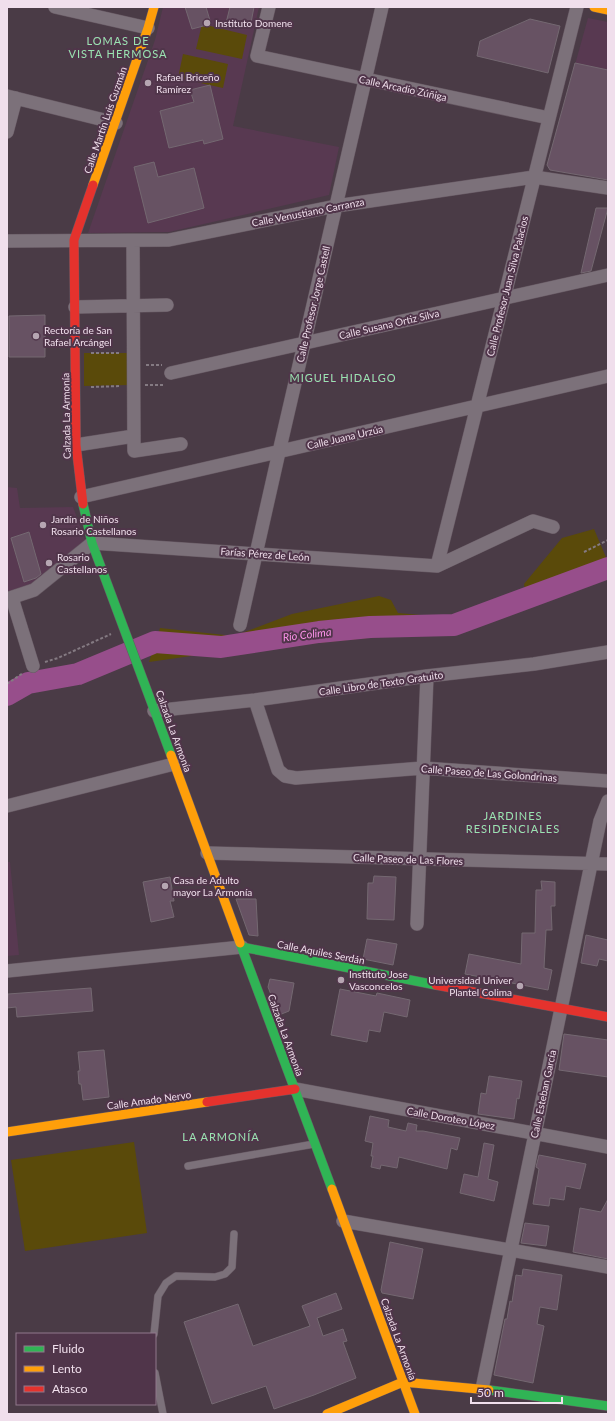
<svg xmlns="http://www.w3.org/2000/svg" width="615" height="1421" viewBox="0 0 615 1421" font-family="Lato,sans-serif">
  <rect width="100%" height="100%" fill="#4a3b46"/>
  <path fill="#583951" d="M163 7H259L233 126 339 147 329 195 169 232 88 233 155 40Z
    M588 18 608 22V180L550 170 547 165Z
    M7 487 17 488 20 508 73 507 86 542 33 585 7 592Z
    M7 862H10L19 955 7 956Z"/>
  <path fill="#5a4a0a" d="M202 24 247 35 242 59 196 49Z
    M183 54 228 64 223 88 178 78Z
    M84 353H129V385L84 386Z
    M594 529 608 562V579L528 608 524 584 562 538Z
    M379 596 391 600 398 613 432 616 438 631 205 654 149 662 160 628 234 636 292 614Z
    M134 1142 147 1233 25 1251 11 1160Z"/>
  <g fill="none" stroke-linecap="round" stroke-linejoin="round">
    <path stroke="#974e8b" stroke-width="22" d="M7 695 28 683 78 674 155 642 221 647 319 632 370 627 454 625 608 568"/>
  </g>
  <path fill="#675263" stroke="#746871" d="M185 7H206L211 24 192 29Z
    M230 7H254L250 28 226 23Z
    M530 19 560 26 548 73 477 56 480 41Z
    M575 63 608 70V180L550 170 547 165Z
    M210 85 223 139 204 144 203 140 169 148 160 111 194 102 190 90Z
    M154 162 158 177 194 168 204 208 148 223 134 167Z
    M596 208H608L591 271 581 273Z
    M45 315V357H9V316Z
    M29 532 41 574 36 578 24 582 11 538Z
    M374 876 396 877 394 920 367 919 368 883H373Z
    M170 877 174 901H170L174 917 151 922 143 882Z
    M541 881 555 882V906H551L552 930H546L544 968 552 970 548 990 465 974 469 954 521 964 522 933H535L536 890H542Z
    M236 899H256L258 936 249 935Z
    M586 935 608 940V961L599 959 597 966 581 963Z
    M367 939 397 944 393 965 363 959Z
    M270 979 294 983 289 1011 279 1015 268 987Z
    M91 988 93 1011 17 1017 16 1007 7 1008 8 994Z
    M340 989 376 996 377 993 410 1000 407 1017 384 1012 380 1032 369 1030 367 1042 331 1035Z
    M564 1034 608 1040V1077L559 1070Z
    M104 1050 109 1097 83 1100 81 1084H79L78 1071H80L78 1052Z
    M489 1076 522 1081 519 1099 517 1098 514 1119 478 1114 481 1093 486 1094Z
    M370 1116 389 1120 388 1127 406 1131 408 1123 417 1125 416 1131H423L460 1138 457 1150 451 1148 447 1169 399 1157 397 1168 381 1165 380 1169 371 1167 373 1156H371L373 1143 365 1141Z
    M484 1143 494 1145 488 1179 498 1182 494 1201 460 1193 464 1174 478 1177Z
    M539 1155 586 1164 580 1189 566 1186 564 1200 550 1198 549 1206 533 1204 539 1169 536 1167Z
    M608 1199V1259L573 1252 580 1208 601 1212Z
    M525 1223 549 1226 546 1246 521 1243Z
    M390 1242 423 1249 413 1299 382 1293 381 1290Z
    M523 1269 562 1275 557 1310 540 1307 537 1324 544 1326 533 1383 494 1375 505 1319H507L510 1301 512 1302 516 1275 522 1276Z
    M336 1293 342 1309 317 1318 323 1336 343 1329 347 1341 343 1342 356 1378 314 1395 274 1409 266 1386 212 1404 184 1322 238 1304 253 1346 310 1326 302 1306Z"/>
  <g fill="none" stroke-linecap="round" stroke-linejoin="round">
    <defs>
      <path id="lane" d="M188 1166 314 1144
        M154 1334 158 1296 166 1283 176 1276 215 1277 225 1274 232 1267 234 1234
        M155 1373 163 1414"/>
      <path id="street" d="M55 7 148 28
        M269 7 257 56 549 118
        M7 96 116 123
        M7 132 16 98
        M7 241 169 240 336 206 534 177 608 188
        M133 241 134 451 181 444
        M75 307 167 305
        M171 373 608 275
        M76 445 134 436
        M81 497 608 376
        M437 566 577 7
        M12 598 33 666
        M7 599 34 590 92 543 437 566 533 521 553 527
        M240 625 279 452 382 7
        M255 700 278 770 285 776 296 778 423 768 608 781
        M154 711 255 700 427 676 534 664 608 652
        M7 806 174 764
        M207 853 608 864
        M417 924 427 676
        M7 971 242 947
        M295 1089 608 1147
        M343 1221 608 1267
        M482 1389 600 821 608 801"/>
      <path id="fast" d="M83 504 92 543 171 755
        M240 943 332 1189
        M242 947 436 985
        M489 1390 608 1406"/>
      <path id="slow" d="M594 7 608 10
        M93 185 148 28 154 7
        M171 755 240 943
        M7 1132 207 1102
        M332 1189 415 1414
        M327 1414 403 1382 489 1390"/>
      <path id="jam" d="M83 504 76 445 74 240 93 185
        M436 985 608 1017
        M207 1102 295 1089"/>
    </defs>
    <use href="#lane" stroke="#665862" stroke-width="8"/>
    <use href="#street" stroke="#665862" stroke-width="14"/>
    <use href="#fast" stroke="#665862" stroke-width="10"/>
    <use href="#slow" stroke="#665862" stroke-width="10"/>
    <use href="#jam" stroke="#665862" stroke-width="10"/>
    <path stroke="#847a82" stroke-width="2" stroke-dasharray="3 2" stroke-linecap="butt" d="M91 353H121
      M146 365H162
      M145 385H165
      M91 387 121 386
      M584 552 608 540
      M45 662 58 658 111 634
      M7 684 23 673"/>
    <use href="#lane" stroke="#7c717a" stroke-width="7"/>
    <use href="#street" stroke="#7c717a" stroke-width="13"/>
    <use href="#fast" stroke="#30b455" stroke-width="9"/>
    <use href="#slow" stroke="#ff9f0a" stroke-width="9"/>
    <use href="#jam" stroke="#e5322d" stroke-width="9"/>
  </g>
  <g fill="#b6a6b2" stroke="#50354a" stroke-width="1.5">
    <circle cx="207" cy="23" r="4"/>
    <circle cx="148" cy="83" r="4"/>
    <circle cx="36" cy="336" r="4"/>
    <circle cx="43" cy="525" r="4"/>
    <circle cx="49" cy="563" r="4"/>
    <circle cx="165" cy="886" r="4"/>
    <circle cx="341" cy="980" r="4"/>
    <circle cx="520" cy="986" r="4"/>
  </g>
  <g text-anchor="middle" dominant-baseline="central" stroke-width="4" stroke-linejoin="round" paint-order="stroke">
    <g font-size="10" fill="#f0dfec" stroke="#50354a" text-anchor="start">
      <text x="215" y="23">Instituto Domene</text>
      <text x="156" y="77">Rafael Briceño<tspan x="156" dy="12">Ramírez</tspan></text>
      <text x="44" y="330">Rectoría de San<tspan x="44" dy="12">Rafael Arcángel</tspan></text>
      <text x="51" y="519">Jardín de Niños<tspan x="51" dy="12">Rosario Castellanos</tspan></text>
      <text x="57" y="557">Rosario<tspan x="57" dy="12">Castellanos</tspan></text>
      <text x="173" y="880">Casa de Adulto<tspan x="173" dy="12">mayor La Armonía</tspan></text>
      <text x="349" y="974">Instituto Jose<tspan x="349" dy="12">Vasconcelos</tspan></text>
      <text x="512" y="980" text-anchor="end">Universidad Univer<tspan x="512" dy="12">Plantel Colima</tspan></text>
    </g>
    <g font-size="10" fill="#f0dfec" stroke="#50354a">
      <text transform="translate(403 88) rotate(12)">Calle Arcadio Zúñiga</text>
      <text transform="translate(105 120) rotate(-71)">Calle Martín Luis Guzmán</text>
      <text transform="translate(308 212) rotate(-11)">Calle Venustiano Carranza</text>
      <text transform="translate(507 286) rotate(-76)">Calle Profesor Juan Silva Palacios</text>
      <text transform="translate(313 304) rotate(-77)">Calle Profesor Jorge Castell</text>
      <text transform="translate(389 324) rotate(-13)">Calle Susana Ortiz Silva</text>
      <text transform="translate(66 416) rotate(-91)">Calzada La Armonía</text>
      <text transform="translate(345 437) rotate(-13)">Calle Juana Urzúa</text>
      <text transform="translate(265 554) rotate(4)">Farías Pérez de León</text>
      <text transform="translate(381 683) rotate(-8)">Calle Libro de Texto Gratuito</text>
      <text transform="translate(174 731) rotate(70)">Calzada La Armonía</text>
      <text transform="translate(489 773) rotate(4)">Calle Paseo de Las Golondrinas</text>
      <text transform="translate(408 859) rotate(2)">Calle Paseo de Las Flores</text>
      <text transform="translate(321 952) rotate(11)">Calle Aquiles Serdán</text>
      <text transform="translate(286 1035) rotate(70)">Calzada La Armonía</text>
      <text transform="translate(543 1094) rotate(-78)">Calle Esteban García</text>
      <text transform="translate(149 1100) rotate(-8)">Calle Amado Nervo</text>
      <text transform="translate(451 1118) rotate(10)">Calle Doroteo López</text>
      <text transform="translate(399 1339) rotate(70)">Calzada La Armonía</text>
    </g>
    <g font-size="11" letter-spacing="1" fill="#9ae3b1" stroke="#50354a">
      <text x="118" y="40">LOMAS DE<tspan x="118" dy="13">VISTA HERMOSA</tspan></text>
      <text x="343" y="377">MIGUEL HIDALGO</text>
      <text x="513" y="815">JARDINES<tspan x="513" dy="13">RESIDENCIALES</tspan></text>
      <text x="221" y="1136">LA ARMONÍA</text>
    </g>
    <g font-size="11" font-style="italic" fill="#fd93ea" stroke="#50354a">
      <text transform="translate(307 634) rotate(-7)">Río Colima</text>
    </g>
  </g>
  <rect width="615" height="1421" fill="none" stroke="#f0dfec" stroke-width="16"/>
  <rect x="16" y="1333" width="140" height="72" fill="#50354a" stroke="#90798b"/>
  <rect x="24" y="1346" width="20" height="6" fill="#30b455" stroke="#90798b"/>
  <text x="52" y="1353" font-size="12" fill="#f0dfec">Fluido</text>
  <rect x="24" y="1366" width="20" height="6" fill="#ff9f0a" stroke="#90798b"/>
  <text x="52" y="1373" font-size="12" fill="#f0dfec">Lento</text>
  <rect x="24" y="1386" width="20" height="6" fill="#e5322d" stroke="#90798b"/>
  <text x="52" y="1393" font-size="12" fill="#f0dfec">Atasco</text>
  <path d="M471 1397v6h91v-6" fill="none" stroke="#f0dfec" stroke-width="2"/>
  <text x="477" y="1397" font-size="12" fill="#f0dfec" stroke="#50354a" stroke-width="3" paint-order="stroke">50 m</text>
</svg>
